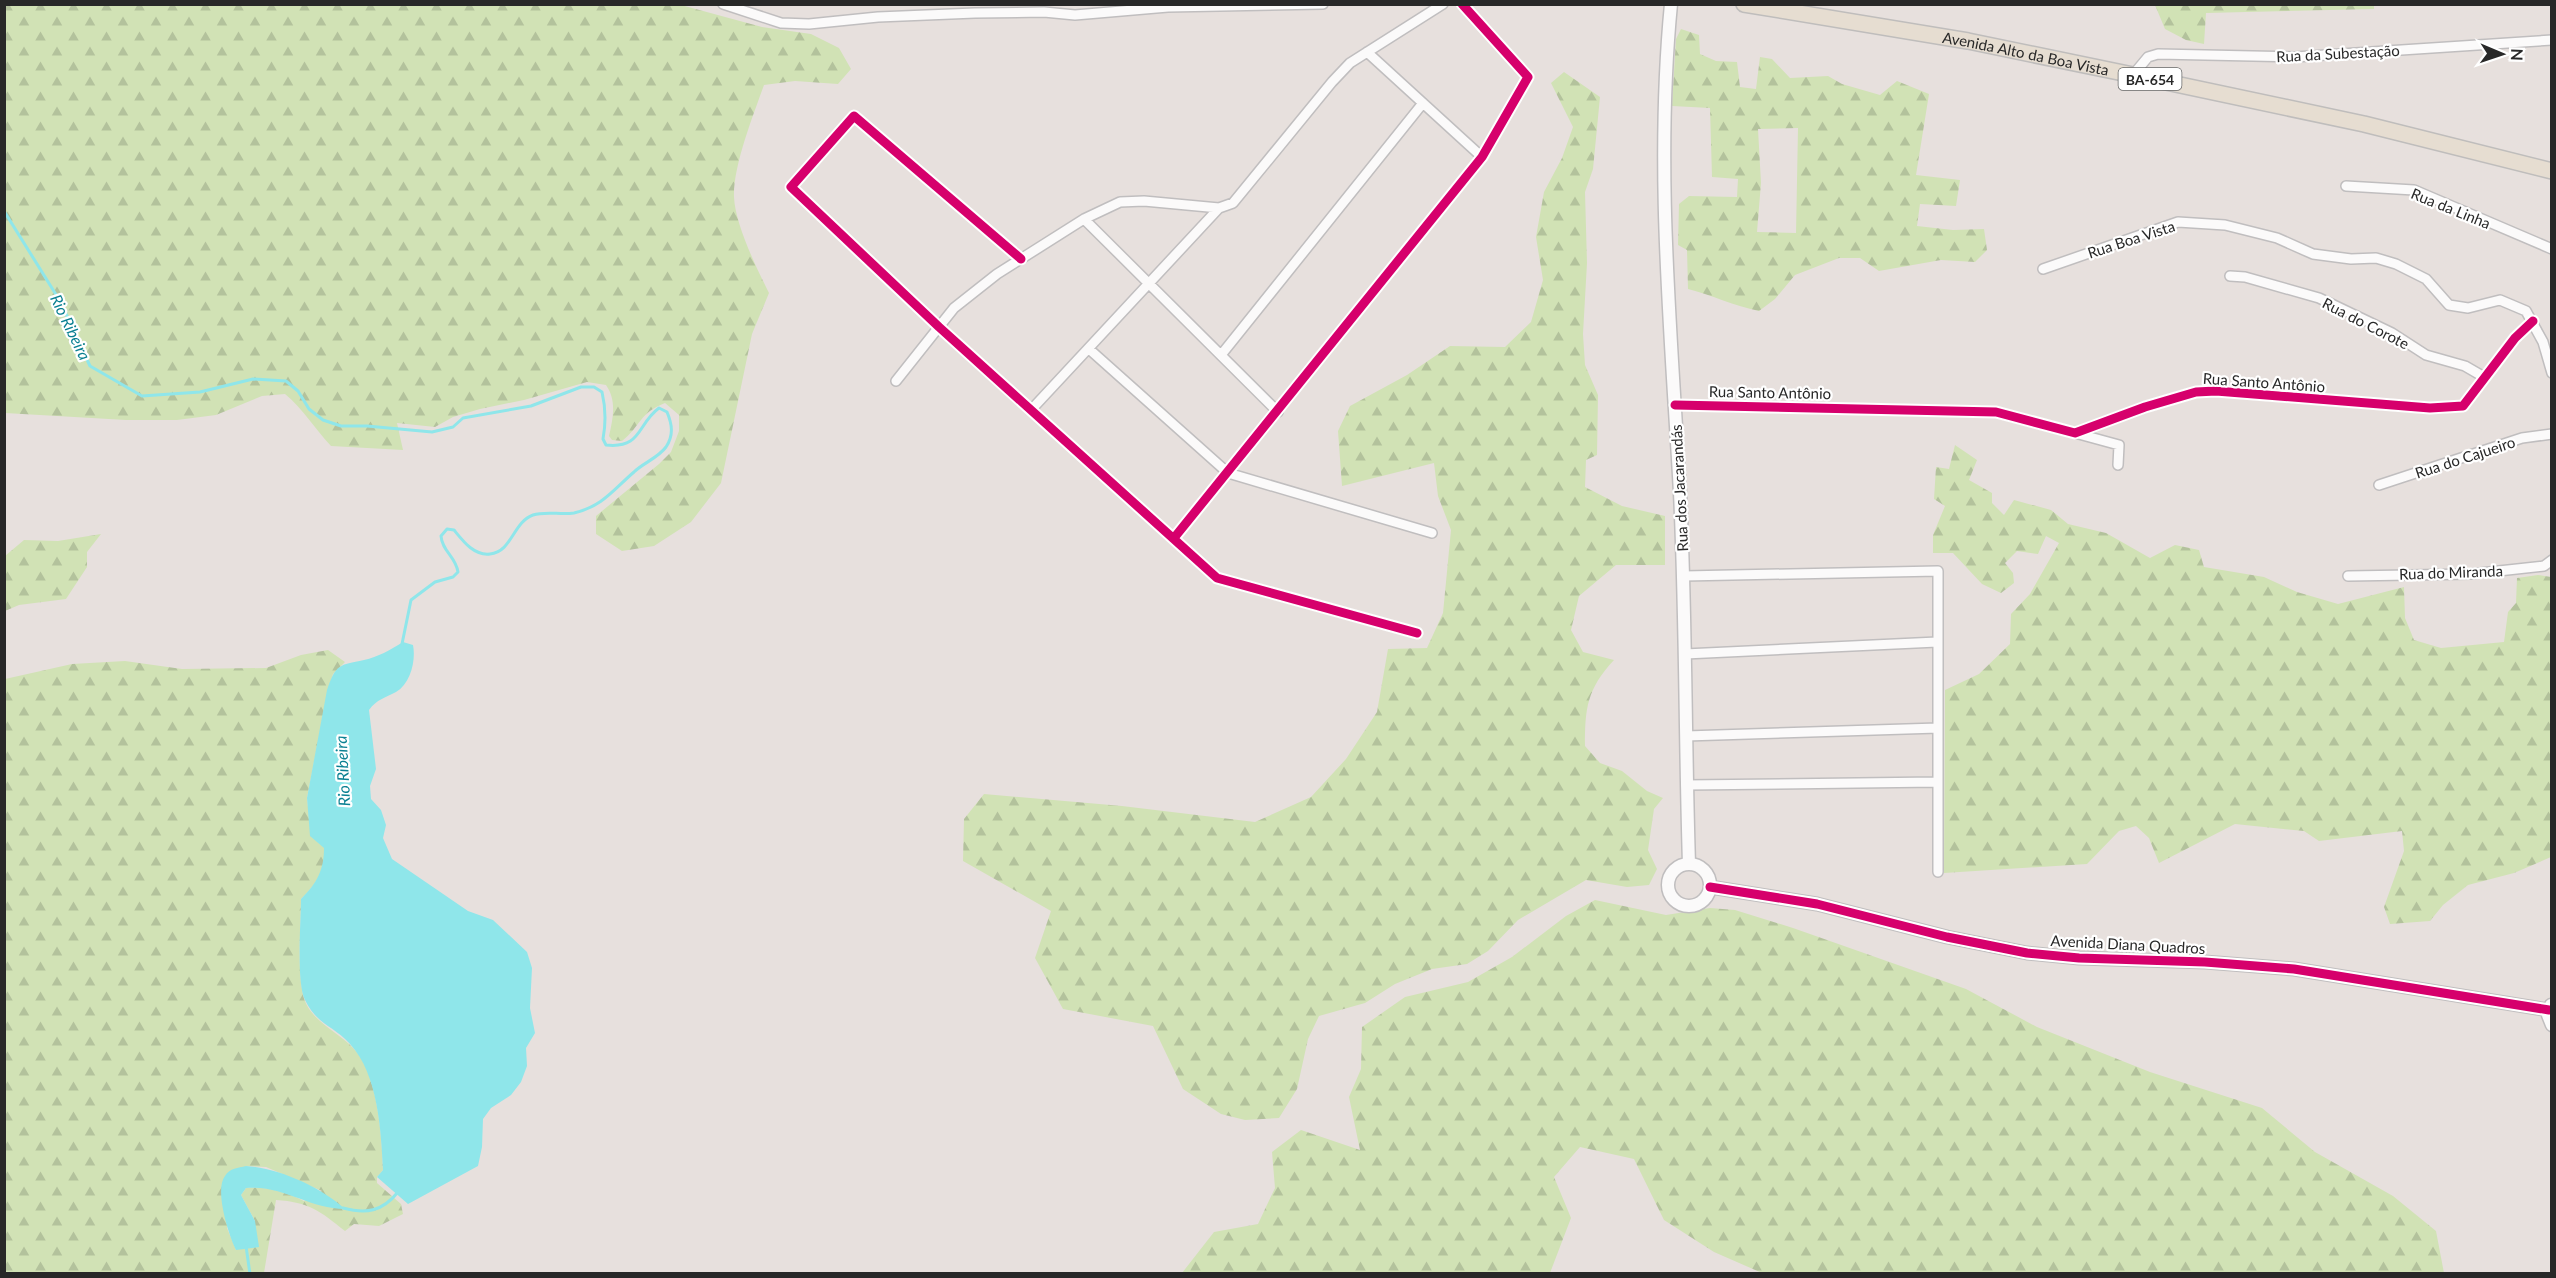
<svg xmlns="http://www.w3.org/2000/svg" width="2556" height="1278" viewBox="0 0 2556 1278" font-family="Lato,sans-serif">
  <defs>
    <pattern id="forest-firs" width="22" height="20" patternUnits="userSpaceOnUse" patternTransform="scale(1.5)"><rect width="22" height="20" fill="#d1e2b5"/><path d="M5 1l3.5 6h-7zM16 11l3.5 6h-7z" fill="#b3c29c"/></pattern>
  </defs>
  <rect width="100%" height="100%" fill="#e7e0dd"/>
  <path fill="url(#forest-firs)" fill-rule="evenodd" d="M5 4 681 5 762 27 811 34 839 48 851 69 838 84 795 81 764 85C753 116 733 166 734 197 735 224 757 269 769 293L752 334 721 483 691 522 654 546 622 551 596 534V516L659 464 671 452 679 431V415L665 403C639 413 641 426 622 441L612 440 609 436C613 418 617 401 606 385L587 382 524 400 480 409 453 417 435 427 397 423 403 450 331 446C315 429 303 409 285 394L262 396 216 415 177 420H126L5 413Z
    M2155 5 2374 4V9L2206 13 2204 44 2186 40 2165 29Z
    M1681 29 1699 35 1700 54 1716 61 1737 62 1740 87 1756 89 1760 57 1772 59 1790 78 1828 76 1842 84 1880 95 1897 81 1929 94 1916 175 1960 180 1956 206 1920 204 1917 226 1953 230 1984 229 1987 250 1975 262 1941 260 1879 271 1860 258H1839L1795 275 1775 299 1759 311C1734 306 1712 295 1688 289L1687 250 1678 245 1679 204 1689 196 1737 197 1738 179 1712 177 1710 108 1672 106 1676 39ZM1798 128 1796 233 1757 232 1761 183 1758 129Z
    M1564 72 1600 97 1593 169 1585 192 1587 263 1583 334 1585 365 1598 395 1597 455 1586 460 1585 487 1622 506 1665 516V565H1616L1579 596 1571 630 1583 652 1614 660C1587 689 1585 708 1585 746L1600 763 1622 771 1647 791 1663 798 1654 809 1648 850 1657 869 1649 885 1627 887 1586 880 1518 920 1488 951 1467 964 1432 969 1395 984 1365 1003 1319 1016 1308 1039 1297 1089 1279 1118 1245 1120 1221 1114 1183 1089 1153 1026 1063 1009 1035 958 1051 911 963 861 964 819 984 794 1122 806 1255 822 1311 797 1346 759 1377 712 1388 649 1427 648 1443 613 1451 530 1438 496 1434 463 1342 486 1338 431 1350 406 1407 375 1450 346 1505 347 1531 322 1543 280 1536 237 1544 192 1562 158 1573 127 1551 83Z
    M1955 445 1977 460 1969 480 1992 493V503L2004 515 2014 500 2051 510 2068 524 2106 533 2150 558 2175 545 2199 550 2204 567 2264 577 2297 592 2338 604 2404 587 2405 618 2414 640 2441 648 2504 642 2508 612 2516 603 2517 578 2538 575 2551 577V857L2514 873 2468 885 2443 905 2430 921 2390 924 2384 907 2404 851 2402 831 2319 841 2304 831 2235 824 2159 863 2149 838 2136 826 2119 831 2087 864 1944 873 1945 690 1979 674 2010 644 2011 614 2030 594 2059 543 2046 536 2038 554 2017 551 2005 563 2013 573 2014 583 2001 593 1982 584 1953 553H1933V535L1945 506 1934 499 1936 467 1949 469Z
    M101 534 87 552V567L66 599 19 605 5 611V556L24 540 58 541Z
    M328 650 345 662 333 674 328 690 307 798 311 836 325 848C324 872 318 882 301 899 301 928 297 967 303 995 310 1024 343 1032 359 1055 378 1082 382 1138 383 1170L377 1177V1183L401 1204 403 1214 379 1226 354 1224 345 1231C320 1211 309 1202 276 1200L264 1273 5 1274V679L72 664 125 661 182 669 266 668 301 655ZM246 1166 266 1167 322 1191 304 1201C285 1192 268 1186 246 1188L241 1195 255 1221 236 1250 227 1228Z
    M1595 900 1666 915 1710 908 1735 910 1793 928 1966 989 2037 1027 2150 1072 2262 1108 2315 1152 2393 1196 2436 1231 2444 1273H1762L1714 1252 1664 1220 1634 1159 1580 1147 1554 1177 1571 1218 1550 1273H1182L1214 1232 1258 1224 1275 1188 1272 1152 1301 1130 1360 1150 1349 1097 1361 1069 1362 1027 1405 997 1468 982 1512 957 1566 916Z"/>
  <path fill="#8fe6ea" d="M403 642 413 645C416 660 411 683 396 692 385 698 377 699 369 710L376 769 370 786 371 799 381 810 386 825 383 838 392 859 468 911 493 920 527 952 532 968 530 1008 535 1033 526 1048 527 1066 521 1082 511 1095 491 1108 483 1119 482 1147 478 1166 408 1204 377 1177 383 1170C381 1130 378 1074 350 1044 333 1025 318 1026 305 1000 296 982 301 921 301 899 317 883 324 870 324 848L310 836 307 798 327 690C336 664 339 665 364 660 378 657 390 650 403 642Z
    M246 1166C278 1168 321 1187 345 1209 309 1209 284 1185 246 1188L241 1195 255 1221 259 1247 236 1250C229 1236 214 1190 225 1176 230 1168 238 1168 246 1166Z"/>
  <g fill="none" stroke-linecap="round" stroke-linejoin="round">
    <path stroke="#8fe6ea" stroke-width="3" d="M4 211 60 301 90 366 142 396 200 392 253 379 286 381 298 391 309 409 323 420 341 426H367L432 432 453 427 463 418 531 406 581 387H594L602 392C606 409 606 423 603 439L606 445C642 449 637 424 659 408L667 412C672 424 674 435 666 447 658 458 643 463 634 472 613 490 603 506 574 513 561 515 545 511 533 515 513 522 512 552 490 554 474 556 463 541 454 530L447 529 441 536C442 551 456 557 458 572L453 577 435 582 411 600 402 644
      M343 1208C366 1214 382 1212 398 1192
      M246 1246 250 1274"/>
    <defs>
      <path id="minor" d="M723 4 781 23 809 24 878 17 975 13 1044 12 1075 15 1168 7 1323 4
        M1367 52 1482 157
        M2133 75 2148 57 2158 54 2295 57 2552 40
        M2346 186 2414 190 2552 249
        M1084 219 1278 412
        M1021 259 854 116 791 187 939 327 1217 578 1417 633
        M2043 269 2178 222 2225 225 2277 238 2313 254 2351 259 2376 258 2396 264 2426 279 2449 305 2468 308 2500 300 2526 311 2543 342 2552 373
        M2230 276 2245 277 2319 298 2392 333 2426 355 2465 366 2484 377
        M1089 349 1228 473 1432 533
        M1221 355 1423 103
        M896 381 954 308 997 274 1084 219 1120 202 1144 201 1219 208 1233 203 1332 82 1350 63 1443 4
        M1675 405 1996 412 2075 433 2145 407 2196 392 2216 391 2430 408 2463 406 2515 338 2533 321
        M1031 410 1219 208
        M2075 433 2119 445 2118 465
        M2379 485 2522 438 2552 434
        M1174 538 1482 157 1528 77 1462 4
        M1684 576 1938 571V872
        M2348 576 2471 574 2544 566 2552 560
        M1685 654 1937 642
        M1686 736 1938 728
        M1686 785 1937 782"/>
      <path id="tertiary" d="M1671 4C1655 167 1671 331 1680 493 1686 617 1685 740 1689 864
        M1668 885a21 21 0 1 1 42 0a21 21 0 1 1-42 0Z
        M1710 887 1817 904 1947 937 2027 953 2079 958 2205 962 2294 969 2549 1010
        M2551 1005 2548 1015 2552 1025"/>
      <g id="primary">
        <path id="s1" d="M1744 4 1968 41 2133 75 2364 124 2552 171"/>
      </g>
    </defs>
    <use href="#minor" stroke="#c0bebf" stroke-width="12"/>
    <use href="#tertiary" stroke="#c0bebf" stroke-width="15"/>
    <use href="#primary" stroke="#bfbdbc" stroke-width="18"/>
    <use href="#minor" stroke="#fbfafa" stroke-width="9"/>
    <use href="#tertiary" stroke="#fbfafa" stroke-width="12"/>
    <use href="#primary" stroke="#e6ddd1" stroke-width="15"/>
    <defs>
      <path id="cycleway" d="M1021 259 854 116 791 187 939 327 1217 578 1417 633
        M1675 405 1996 412 2075 433 2145 407 2196 392 2216 391 2430 408 2463 406 2515 338 2533 321
        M1174 538 1482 157 1528 77 1462 4
        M1710 887 1817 904 1947 937 2027 953 2079 958 2205 962 2294 969 2549 1010"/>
    </defs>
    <use href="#cycleway" stroke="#fff" stroke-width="13"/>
    <use href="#cycleway" stroke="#d6006c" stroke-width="9"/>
  </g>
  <g text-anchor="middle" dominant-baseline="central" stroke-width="4.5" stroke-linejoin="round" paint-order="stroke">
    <rect fill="#fff" stroke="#686868" stroke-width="1.5" x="2118.5" y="68" width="63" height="22" rx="4.5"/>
    <g font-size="14" font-weight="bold" fill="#282828">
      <text x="2150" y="79">BA-654</text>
    </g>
    <g font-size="15" fill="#282828" stroke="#fff">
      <text transform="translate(2338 53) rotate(-3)">Rua da Subestação</text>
      <text stroke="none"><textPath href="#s1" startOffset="286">Avenida Alto da Boa Vista</textPath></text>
      <text transform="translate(2451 208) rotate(22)">Rua da Linha</text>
      <text transform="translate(2131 239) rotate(-18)">Rua Boa Vista</text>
      <text transform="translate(2366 323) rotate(27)">Rua do Corote</text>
      <text transform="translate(2264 382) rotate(4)">Rua Santo Antônio</text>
      <text transform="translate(1770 392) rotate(1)">Rua Santo Antônio</text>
      <text transform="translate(2465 457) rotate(-18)">Rua do Cajueiro</text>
      <text transform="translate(1679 488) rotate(-93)">Rua dos Jacarandás</text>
      <text transform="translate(2451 572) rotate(-2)">Rua do Miranda</text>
      <text transform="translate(2128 944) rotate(3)">Avenida Diana Quadros</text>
    </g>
    <g font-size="16" font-style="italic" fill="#0b8092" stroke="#fff">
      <text transform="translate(71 327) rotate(64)">Rio Ribeira</text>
      <text transform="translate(342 771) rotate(-93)">Rio Ribeira</text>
    </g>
  </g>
  <rect width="2556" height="1278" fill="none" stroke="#282828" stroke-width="12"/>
  <g transform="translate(2502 54) rotate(92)" stroke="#ffffff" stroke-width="4.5" paint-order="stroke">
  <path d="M0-4.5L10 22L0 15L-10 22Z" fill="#282828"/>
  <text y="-9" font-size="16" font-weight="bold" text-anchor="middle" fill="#282828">N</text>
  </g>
</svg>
